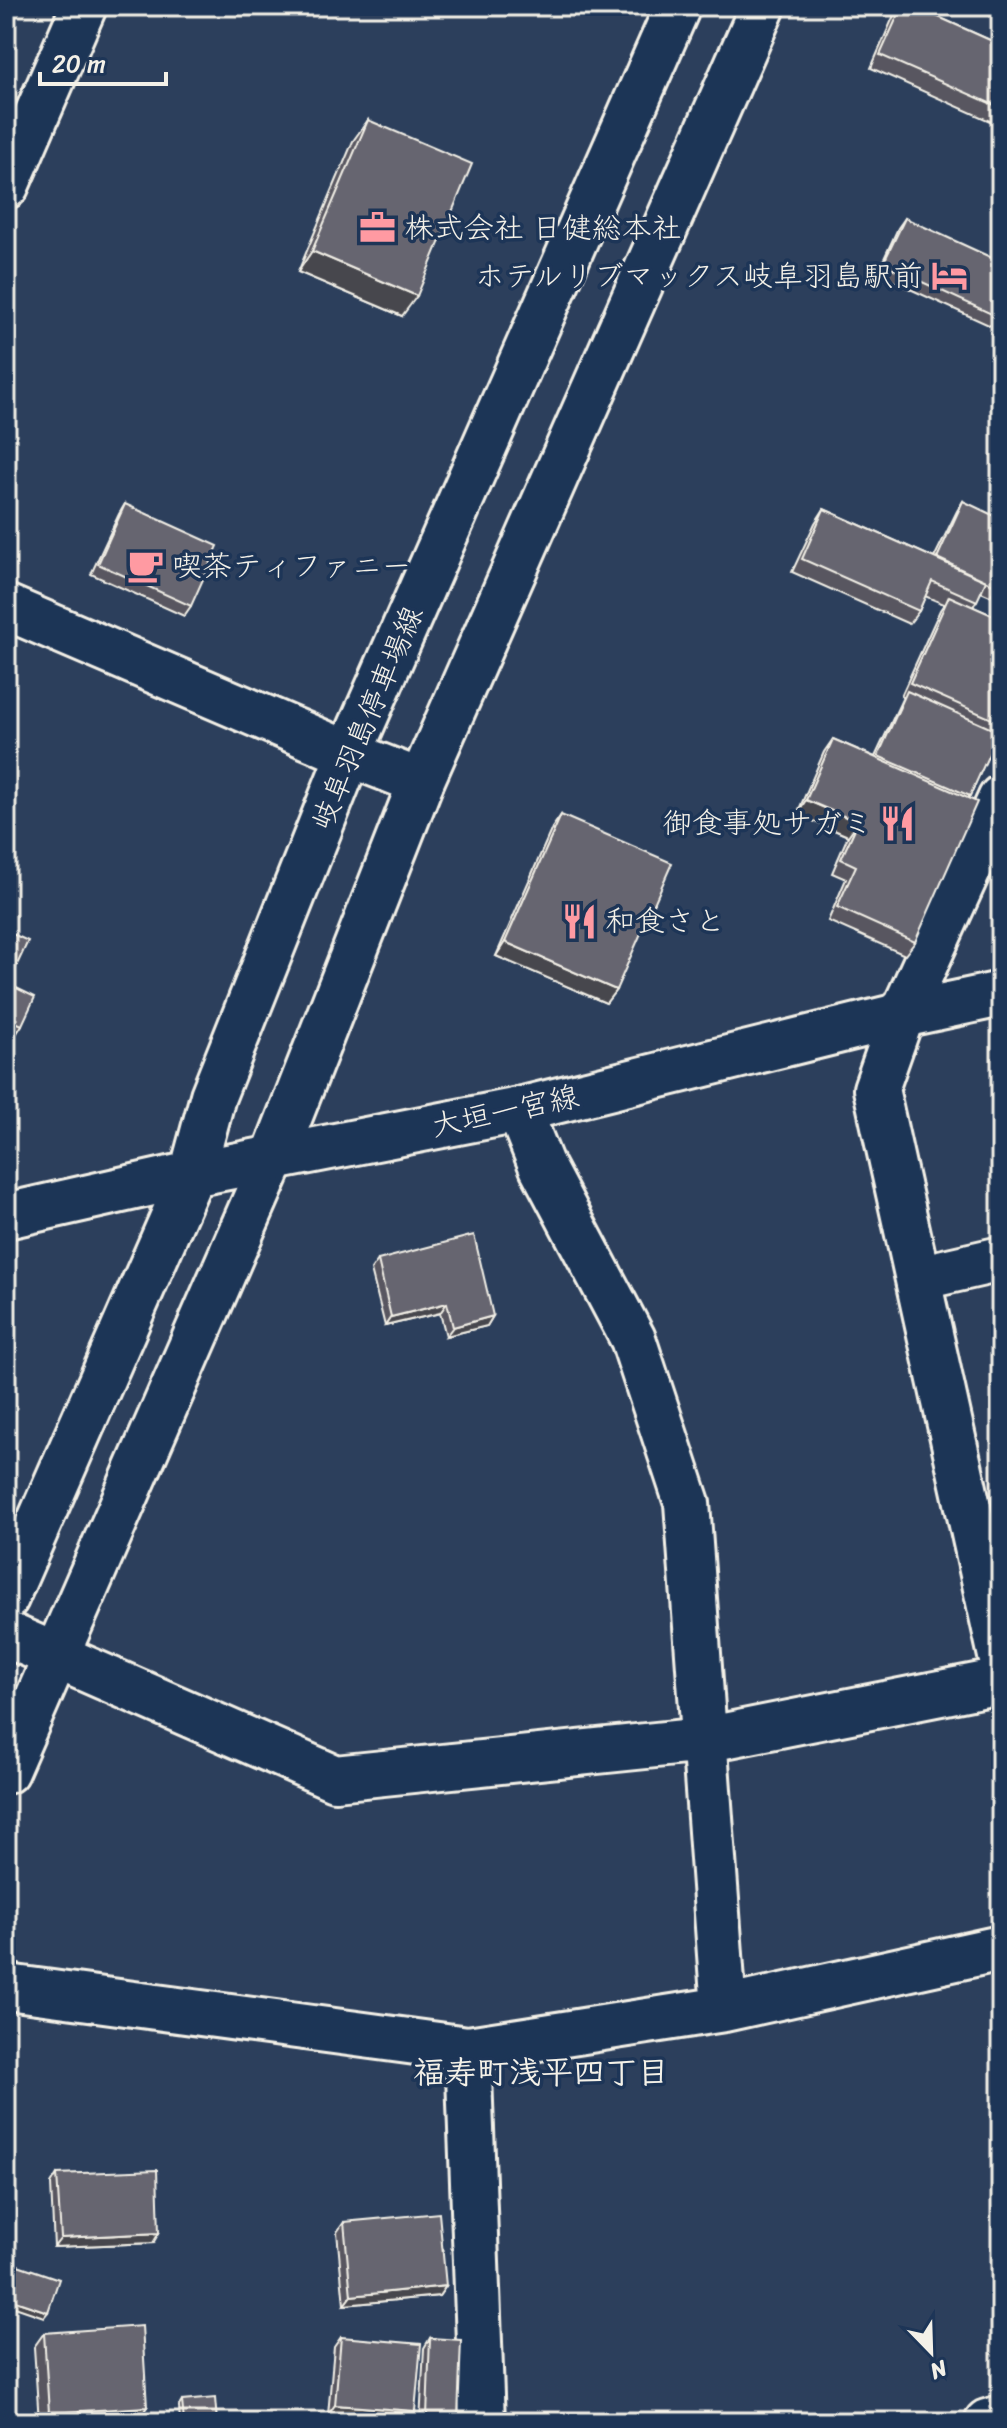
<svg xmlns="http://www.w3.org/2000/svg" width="1007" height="2428" viewBox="0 0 1007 2428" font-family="Sriracha,'Klee One',sans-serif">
  <rect width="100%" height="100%" fill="#2c3f5c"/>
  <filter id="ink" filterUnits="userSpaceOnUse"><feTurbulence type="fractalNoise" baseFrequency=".0125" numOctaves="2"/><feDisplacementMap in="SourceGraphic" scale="16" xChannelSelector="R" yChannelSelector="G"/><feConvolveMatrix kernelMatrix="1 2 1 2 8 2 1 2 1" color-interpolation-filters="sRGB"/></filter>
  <g filter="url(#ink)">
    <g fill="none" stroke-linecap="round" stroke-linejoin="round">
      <defs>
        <path id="minor" d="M6 186 84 6
          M6 607 349 754 421 782
          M1001 798 902 1015 876 1089 1001 1656
          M519 1110 542 1167 633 1339 687 1503 724 2009
          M918 1278 1001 1259
          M6 1634 335 1778 704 1740 1001 1681
          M6 1985 15 1988 468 2049 724 2009 1001 1948
          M468 2049 482 2422
          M987 2422 1001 2418"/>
        <path id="tertiary" d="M6 1598 192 1174
          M6 1771 273 1159"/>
        <path id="secondary" d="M273 1159 421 782 763 6
          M192 1174 213 1096 349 754 678 6"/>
        <path id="primary" d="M6 1216 192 1174 519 1110 902 1015 1001 994"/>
      </defs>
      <use href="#minor" stroke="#f4f1e8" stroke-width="50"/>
      <use href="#tertiary" stroke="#f4f1e8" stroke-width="50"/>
      <use href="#secondary" stroke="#f4f1e8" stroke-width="50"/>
      <use href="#primary" stroke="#f4f1e8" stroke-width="50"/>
      <use href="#minor" stroke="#1d3557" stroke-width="44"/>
      <use href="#tertiary" stroke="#1d3557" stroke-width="44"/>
      <use href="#secondary" stroke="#1d3557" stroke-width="44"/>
      <use href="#primary" stroke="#1d3557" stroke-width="44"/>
    </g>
    <path fill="#585760" stroke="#f4f1e8" stroke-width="2" d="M901 6H914L1001 45V126L871 68 894 15Z
      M368 120 402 316 298 272 353 141Z
      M905 218 998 317 991 326 877 274 898 228Z
      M963 501 997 586 990 596 981 592 973 607 1001 619V727L968 799 915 942 905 955 828 921 846 879 832 873 848 836 797 814 824 752 833 739 875 757 903 697 901 696 940 610 944 604 925 596 919 611 909 624 792 572 815 523 824 509 934 558 957 511Z
      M125 504 191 606 184 616 91 574 119 514Z
      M561 815 616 990 606 1003 496 956 552 828Z
      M6 931 8 984 22 1025 13 1039 6 1036Z
      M378 1260 493 1316 487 1326 446 1336 440 1313 385 1326 371 1270Z
      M57 2174 153 2243 54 2247 51 2184Z
      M344 2222 446 2286 439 2296 344 2305 337 2232Z
      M44 2333 138 2420 109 2422H39L34 2347Z
      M341 2337 415 2411 409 2421 328 2415 334 2347Z
      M430 2338 455 2422H420L424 2348Z
      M182 2401 217 2422H180L179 2406Z"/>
    <path fill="#47474e" stroke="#f4f1e8" stroke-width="2" d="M312 251 417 296 402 316 298 272Z
      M806 800 858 822 848 836 797 814Z
      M505 942 616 990 606 1003 496 956Z
      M447 1303 440 1313 385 1326 391 1317Z
      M493 1316 487 1326 446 1336 453 1327Z
      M159 2233 153 2243 54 2247 61 2238Z
      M446 2286 439 2296 344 2305 351 2296Z
      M6 2298 48 2312 44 2317 6 2304Z
      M335 2405 415 2411 409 2421 328 2415Z
      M147 2407 138 2420 109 2422H43L49 2413Z
      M427 2416 458 2417 455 2422H423Z"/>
    <path fill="#666570" stroke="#f4f1e8" stroke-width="2" d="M902 6H914L1001 45V108L880 55Z
      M368 120 472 164 417 296 312 251Z
      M905 218 1001 262V310L998 317 883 264Z
      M963 501 1001 519V578L997 586 937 558Z
      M125 504 218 546 191 606 98 564Z
      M824 509 986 581 977 601 932 581 919 611 802 559Z
      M949 596 1001 619V723L910 683Z
      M907 691 999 732 970 796 878 756Z
      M833 739 977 802 915 942 837 907 856 866 841 859 858 822 806 800Z
      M561 815 672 863 616 990 505 942Z
      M6 931 28 941 8 984 35 997 22 1025 6 1018Z
      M474 1235 493 1316 453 1327 447 1303 391 1317 378 1260Z
      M157 2170 159 2233 61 2238 57 2174Z
      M439 2213 446 2286 351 2296 344 2222Z
      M9 2262 59 2279 48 2312 6 2298V2270Z
      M142 2326 147 2407 49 2413 44 2333Z
      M341 2337 421 2344 415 2411 335 2405Z
      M430 2338 461 2340 458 2417 427 2416Z
      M6 2392 11 2394 6 2405Z
      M215 2398 217 2422H184L182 2401Z"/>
  </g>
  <defs>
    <symbol id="office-bare" viewBox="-9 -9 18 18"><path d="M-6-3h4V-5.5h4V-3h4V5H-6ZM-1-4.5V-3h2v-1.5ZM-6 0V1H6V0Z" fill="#ff9aa2" stroke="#1d3557" stroke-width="2.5" paint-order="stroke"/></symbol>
    <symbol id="hotel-bare" viewBox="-9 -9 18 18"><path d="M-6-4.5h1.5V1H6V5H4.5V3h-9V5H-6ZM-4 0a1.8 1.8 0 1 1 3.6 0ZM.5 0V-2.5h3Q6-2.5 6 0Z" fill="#ff9aa2" stroke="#1d3557" stroke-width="2.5" paint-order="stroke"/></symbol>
    <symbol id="cafe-bare" viewBox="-9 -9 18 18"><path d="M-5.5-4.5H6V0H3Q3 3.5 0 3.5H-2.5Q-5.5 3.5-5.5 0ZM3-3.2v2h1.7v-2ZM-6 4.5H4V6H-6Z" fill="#ff9aa2" stroke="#1d3557" stroke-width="2.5" paint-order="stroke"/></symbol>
    <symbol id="restaurant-bare" viewBox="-9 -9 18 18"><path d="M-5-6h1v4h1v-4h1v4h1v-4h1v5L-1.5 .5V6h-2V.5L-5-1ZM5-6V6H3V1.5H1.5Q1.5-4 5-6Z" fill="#ff9aa2" stroke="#1d3557" stroke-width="2.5" paint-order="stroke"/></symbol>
  </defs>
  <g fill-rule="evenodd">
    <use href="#office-bare" x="352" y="202" width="51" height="51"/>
    <use href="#hotel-bare" x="924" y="250" width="51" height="51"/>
    <use href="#cafe-bare" x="120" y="540" width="51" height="51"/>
    <use href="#restaurant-bare" x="872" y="798" width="51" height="51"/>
    <use href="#restaurant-bare" x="554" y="896" width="51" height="51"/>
  </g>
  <g text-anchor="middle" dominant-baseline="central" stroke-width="7" stroke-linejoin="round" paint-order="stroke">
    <g font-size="30" fill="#f4f1e8" stroke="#1d3557" text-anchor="start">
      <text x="404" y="228">株式会社 日健総本社</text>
      <text x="923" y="276" text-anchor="end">ホテルリブマックス岐阜羽島駅前</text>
      <text x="172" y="566">喫茶ティファニー</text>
      <text x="872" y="823" text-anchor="end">御食事処サガミ</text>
      <text x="605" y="921">和食さと</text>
    </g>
    <g font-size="30" fill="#f4f1e8" stroke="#1d3557">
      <text transform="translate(367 718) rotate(-67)">岐阜羽島停車場線</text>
      <text transform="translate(505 1111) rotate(-12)">大垣一宮線</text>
    </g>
    <g font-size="32" font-weight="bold" fill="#f4f1e8" stroke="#1d3557">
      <text x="541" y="2072">福寿町浅平四丁目</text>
    </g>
  </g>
  <rect width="1007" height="2428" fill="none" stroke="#1d3557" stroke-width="32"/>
  <rect x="16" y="16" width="975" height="2396" fill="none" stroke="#f4f1e8" stroke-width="3" filter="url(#ink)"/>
  <g transform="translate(931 2352) rotate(157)" stroke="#1d3557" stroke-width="6" paint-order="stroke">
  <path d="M0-6L14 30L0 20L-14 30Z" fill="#f4f1e8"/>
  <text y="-12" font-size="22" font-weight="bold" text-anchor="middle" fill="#f4f1e8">N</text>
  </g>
  <path d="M40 72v12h126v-12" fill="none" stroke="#f4f1e8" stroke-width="4"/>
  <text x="52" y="72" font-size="24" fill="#f4f1e8" stroke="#1d3557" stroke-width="6" paint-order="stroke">20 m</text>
</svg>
